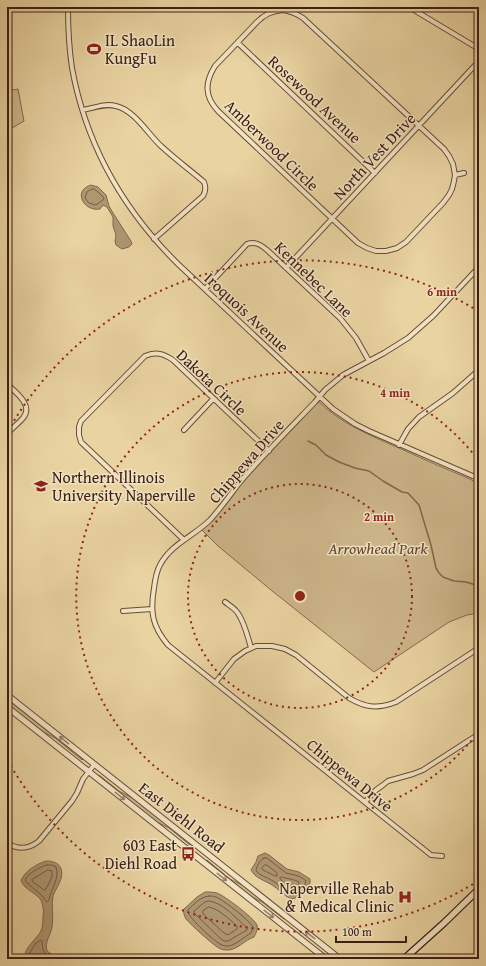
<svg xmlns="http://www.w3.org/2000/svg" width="486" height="966" viewBox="0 0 486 966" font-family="'Gentium Book Plus',serif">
  <rect width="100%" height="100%" fill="#e9d3a1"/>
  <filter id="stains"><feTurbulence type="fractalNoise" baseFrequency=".005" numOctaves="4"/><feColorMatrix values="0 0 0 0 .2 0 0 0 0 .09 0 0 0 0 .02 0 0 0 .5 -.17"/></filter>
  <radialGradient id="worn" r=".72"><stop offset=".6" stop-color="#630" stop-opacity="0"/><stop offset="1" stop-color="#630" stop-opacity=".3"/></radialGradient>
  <path fill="#ccb589" stroke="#846a4e" d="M18 89 24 121 7 131V91Z
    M317 400C340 423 369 435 399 448 423 459 446 469 470 479L475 482 479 487V613L467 615 449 622 374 672 271 590 218 546 201 529 235 489Z
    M7 699 83 759 82 760 55 738 42 731 7 704Z
    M99 775 119 791 134 799 191 844 190 845 169 828 155 821 98 776Z
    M207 860 230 879 244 886 285 919H284L262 902 250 896 206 861Z"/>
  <path fill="#ae9671" stroke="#80674c" d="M91 185 98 187 106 195 109 206 113 213 131 241 132 244 129 247 122 249 116 245 115 241 116 235 113 226V217L107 207 103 205 100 209C84 212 72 191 91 185Z
    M265 853 269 855 287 869 299 872 310 879V883C306 891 300 898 291 899 283 895 279 889 272 885 264 880 255 878 251 870L256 862 258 856Z
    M46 861C58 861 64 867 61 879 59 885 55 890 53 896 51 906 54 917 52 927 51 935 44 942 47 951L58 959H28L25 954C28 943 39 938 42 928 43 924 43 920 43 916 44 911 43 905 41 900 35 892 25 890 21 881 24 871 37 864 46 861Z
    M205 892C209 892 213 892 217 893 225 896 254 918 257 925 258 930 256 933 254 937 245 940 238 949 229 950 225 950 222 950 219 948 213 945 190 924 186 919 184 916 184 913 183 910L197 897Z"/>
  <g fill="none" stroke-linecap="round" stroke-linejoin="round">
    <path stroke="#755b42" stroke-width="1" d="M94 189 98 192 104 198 103 200 96 205 89 203 85 198 87 192 90 190Z
      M264 858H267L286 873C289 874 291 874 295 875 299 876 303 878 306 881 305 887 298 894 292 895 285 892 280 885 273 881 267 877 260 876 256 871 256 867 261 859 264 858Z
      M47 865H52L56 867C60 878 51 889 49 900L47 902C44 899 43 896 40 894 35 889 29 886 25 880 28 873 40 867 47 865Z
      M265 865H267L277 873V876H275L263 870 262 868Z
      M48 870 52 871V877L46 889 44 890 33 882 32 880Z
      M282 877C287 879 294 879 299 882V884L294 889 292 890 281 880 280 878Z
      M209 896C212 896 215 896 218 898 227 903 248 919 253 927L251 933C244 937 237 944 229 946 226 946 223 946 220 944 213 940 190 919 188 912V910C194 904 200 897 209 896Z
      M209 901C222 902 236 918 245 926L247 928V930L228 941H224L220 938 194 913V911L205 902Z
      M209 907C219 909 229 919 237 926V929L228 935 224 933 203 914V911Z
      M31 959 30 952 36 943 41 940 42 941C42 950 44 954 51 959"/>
    <path stroke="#80674c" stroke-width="1.5" d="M308 441 316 445 326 455 339 462 355 468 369 471 383 481 402 492 408 493 419 505 431 545 436 568 439 573 443 577 454 581 466 582 479 586"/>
    <defs>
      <path id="minor" d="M68 7C68 27 69 48 72 68 86 145 123 210 179 265L333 409 355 424 369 431 475 477 479 480
        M409 7 479 49
        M283 10C291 11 297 14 303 18L444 149 449 156 453 164 455 175 454 181 452 189 449 195 443 203 406 242 397 248 386 251H376L367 248 358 243 218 111C204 96 205 82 215 66L257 22C265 14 272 11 283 10Z
        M238 43 375 173
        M83 110C94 108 104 103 116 106 134 110 148 134 161 146 175 159 190 170 204 182 206 187 206 191 203 196L154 239
        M455 175 464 173
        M286 268 479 61
        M205 289 247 244C255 241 261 245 267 250L340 318 356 338 369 361
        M7 384C15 392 34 405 23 418 18 424 12 428 7 434
        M184 430 213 399
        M399 445 408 429 419 417 453 393 479 370
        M184 540 81 442 79 435V427L81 421 145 356C156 351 164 354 173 360L269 451
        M225 602C229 605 234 608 237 612 244 621 248 637 251 648
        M123 611 152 609
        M215 683 234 659 245 651 256 646H272L285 649 296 655 349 698C366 708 378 709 396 702L479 648
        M365 802 376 790 383 785 388 781 413 774 423 770 479 734
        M7 843C18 850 29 849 39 841L72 801 77 793 83 779 94 765
        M442 856 431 855 168 645C152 626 150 612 154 588 155 580 156 572 160 565 171 544 194 536 210 520 221 508 230 495 240 482 264 454 290 428 315 402L325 390 343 375 356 368 384 353 408 338 433 316 479 267"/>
      <path id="tertiary" d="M7 695 340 959
        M7 707 326 959"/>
      <path id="secondary" d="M404 959 444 923 479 889"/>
    </defs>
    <use href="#minor" stroke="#674d37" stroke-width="6"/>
    <use href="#tertiary" stroke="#674d37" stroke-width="7"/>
    <use href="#secondary" stroke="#3c2014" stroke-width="8"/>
    <use href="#minor" stroke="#f1e2c2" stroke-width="4"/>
    <use href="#tertiary" stroke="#f1e2c2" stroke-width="5"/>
    <use href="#secondary" stroke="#f1e2c2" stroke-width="5.5"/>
  </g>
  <defs><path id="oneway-shaft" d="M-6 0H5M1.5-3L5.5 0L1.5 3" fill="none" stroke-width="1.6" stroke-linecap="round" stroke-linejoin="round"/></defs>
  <g stroke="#96816b">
    <use href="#oneway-shaft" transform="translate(64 740) rotate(-141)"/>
    <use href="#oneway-shaft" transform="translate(120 796) rotate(38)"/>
    <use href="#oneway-shaft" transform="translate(222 877) rotate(38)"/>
    <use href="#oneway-shaft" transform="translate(269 914) rotate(38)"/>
    <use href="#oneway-shaft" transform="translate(310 935) rotate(-142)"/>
  </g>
  <g fill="none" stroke="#8f2418" stroke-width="2" stroke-dasharray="2 4">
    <circle cx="300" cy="596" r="112"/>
    <path d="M479 731A224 224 0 1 1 479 461"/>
    <path d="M478 881A336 336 0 0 1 8 761M8 431A336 336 0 0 1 478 311"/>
  </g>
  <defs>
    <symbol id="stadium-bare" viewBox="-9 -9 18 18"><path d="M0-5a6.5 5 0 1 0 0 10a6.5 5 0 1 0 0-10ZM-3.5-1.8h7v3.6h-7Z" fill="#8f2418" stroke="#f1e2c2" stroke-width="2.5" paint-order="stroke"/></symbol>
    <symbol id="university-bare" viewBox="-9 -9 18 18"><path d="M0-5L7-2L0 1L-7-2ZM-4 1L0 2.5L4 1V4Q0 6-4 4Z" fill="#8f2418" stroke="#f1e2c2" stroke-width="2.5" paint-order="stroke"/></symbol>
    <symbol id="bus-bare" viewBox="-9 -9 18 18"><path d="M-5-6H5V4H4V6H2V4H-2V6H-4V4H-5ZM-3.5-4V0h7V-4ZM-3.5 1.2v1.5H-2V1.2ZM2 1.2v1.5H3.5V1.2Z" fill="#8f2418" stroke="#f1e2c2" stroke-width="2.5" paint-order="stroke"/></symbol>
    <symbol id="hospital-bare" viewBox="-9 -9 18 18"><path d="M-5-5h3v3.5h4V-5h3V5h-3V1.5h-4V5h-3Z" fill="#8f2418" stroke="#f1e2c2" stroke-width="2.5" paint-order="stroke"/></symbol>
  </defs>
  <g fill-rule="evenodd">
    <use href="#stadium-bare" x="84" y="39" width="20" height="20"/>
    <use href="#university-bare" x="31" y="476" width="20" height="20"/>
    <use href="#bus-bare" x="178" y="844" width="20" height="20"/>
    <use href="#hospital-bare" x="395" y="887" width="20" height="20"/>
  </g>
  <g text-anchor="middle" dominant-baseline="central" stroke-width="3" stroke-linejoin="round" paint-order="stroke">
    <g font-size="16" fill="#3c2014" stroke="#f1e2c2" text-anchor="start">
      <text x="105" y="40">IL ShaoLin<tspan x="105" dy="18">KungFu</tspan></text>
      <text x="52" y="477">Northern Illinois<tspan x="52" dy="18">University Naperville</tspan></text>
      <text x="177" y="845" text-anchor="end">603 East<tspan x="177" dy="18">Diehl Road</tspan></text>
      <text x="394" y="888" text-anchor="end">Naperville Rehab<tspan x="394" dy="18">&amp; Medical Clinic</tspan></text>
    </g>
    <g font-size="16" fill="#3c2014" stroke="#f1e2c2">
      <text transform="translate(315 99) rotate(43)">Rosewood Avenue</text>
      <text transform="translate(272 145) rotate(44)">Amberwood Circle</text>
      <text transform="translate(374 156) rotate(-47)">North Vest Drive</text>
      <text transform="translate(314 279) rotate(44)">Kennebec Lane</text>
      <text transform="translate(247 312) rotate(43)">Iroquois Avenue</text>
      <text transform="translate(212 382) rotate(43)">Dakota Circle</text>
      <text transform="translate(246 461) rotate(-49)">Chippewa Drive</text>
      <text transform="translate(350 775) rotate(39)">Chippewa Drive</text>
      <text transform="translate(182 817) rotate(38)">East Diehl Road</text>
    </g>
    <g font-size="16" font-style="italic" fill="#604531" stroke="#f1e2c2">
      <text x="378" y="548">Arrowhead Park</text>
    </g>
  </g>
  <circle cx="300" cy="596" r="6" fill="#8f2418" stroke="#f1e2c2" stroke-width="2"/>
  <g font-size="12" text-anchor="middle" font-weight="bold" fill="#8f2418" stroke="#f1e2c2" stroke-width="3" stroke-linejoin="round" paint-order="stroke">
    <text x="442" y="296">6 min</text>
    <text x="395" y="397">4 min</text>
    <text x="379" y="521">2 min</text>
  </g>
  <rect width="486" height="966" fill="none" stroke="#e9d3a1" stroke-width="24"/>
  <rect x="8" y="8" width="470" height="950" fill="none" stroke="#3c2014" stroke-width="2"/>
  <rect x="12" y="12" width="462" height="942" fill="none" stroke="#3c2014"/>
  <path d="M336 936v6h70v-6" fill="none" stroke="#3c2014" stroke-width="2"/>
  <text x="342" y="936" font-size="12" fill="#3c2014" stroke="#f1e2c2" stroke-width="3" paint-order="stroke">100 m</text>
  <rect width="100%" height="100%" filter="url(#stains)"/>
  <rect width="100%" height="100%" fill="url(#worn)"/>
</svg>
